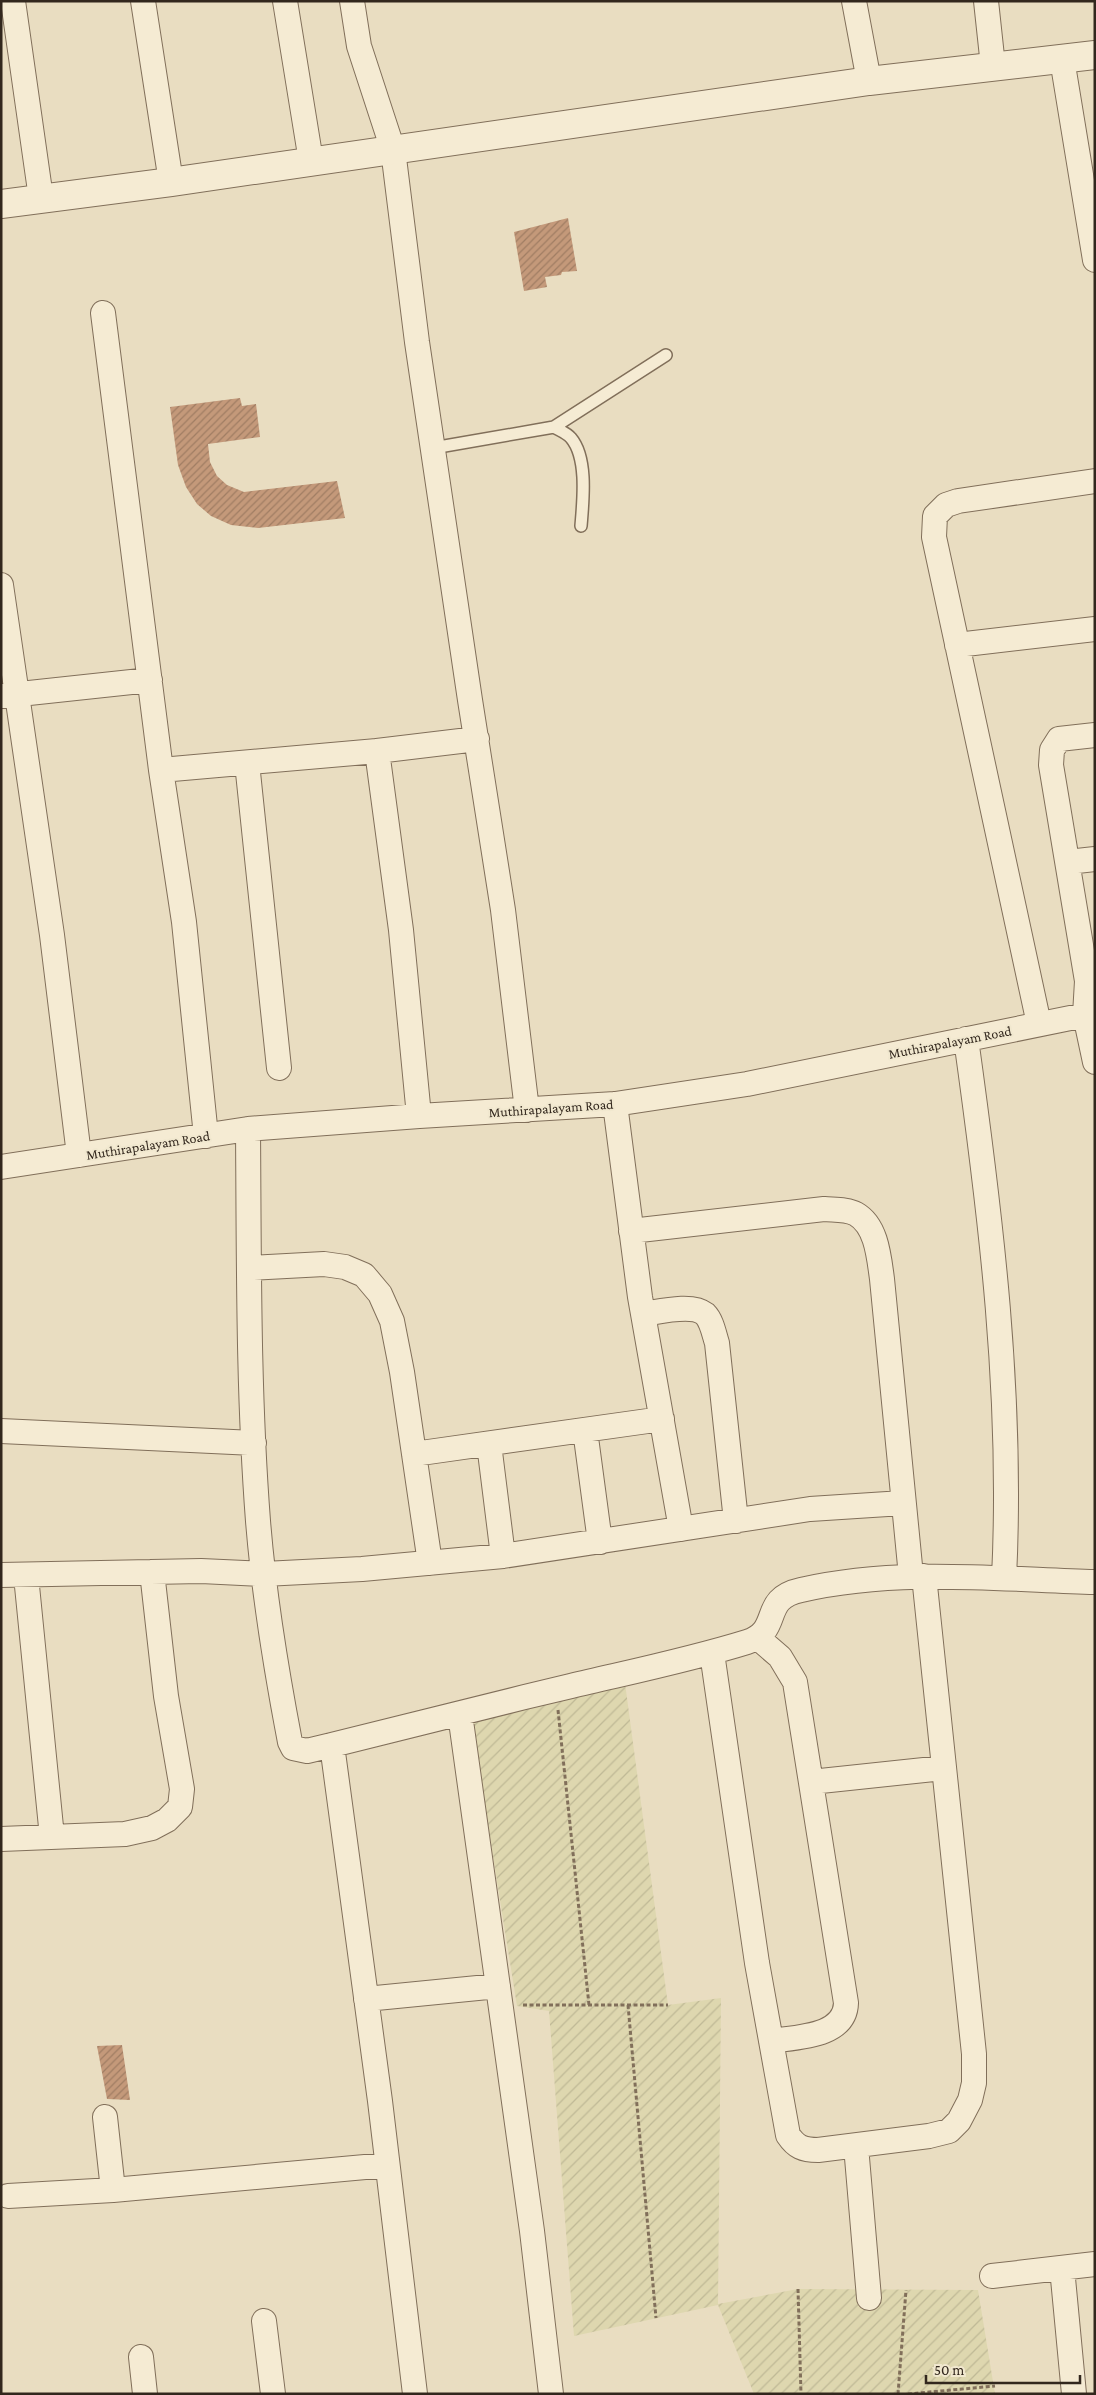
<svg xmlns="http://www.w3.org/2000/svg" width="1096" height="2395" viewBox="0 0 1096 2395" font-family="'Crimson Pro',serif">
  <defs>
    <pattern id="farmland-furrows" width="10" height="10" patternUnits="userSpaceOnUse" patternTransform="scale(1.25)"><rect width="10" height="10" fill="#ded7af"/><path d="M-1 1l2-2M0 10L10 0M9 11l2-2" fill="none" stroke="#bfb996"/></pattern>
    <pattern id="building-hatch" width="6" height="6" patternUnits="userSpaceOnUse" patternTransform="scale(1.25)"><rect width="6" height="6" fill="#c4997a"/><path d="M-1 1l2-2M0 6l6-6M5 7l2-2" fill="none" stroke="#a07d63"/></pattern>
  </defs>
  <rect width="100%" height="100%" fill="#e9ddc1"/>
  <path fill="url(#farmland-furrows)" d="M625 1683 668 2005 721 1998 718 2304 798 2289 978 2290 995 2394H754L718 2305 574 2336 549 2011 517 2006 471 1720Z"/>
  <path fill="url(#building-hatch)" d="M568 218 577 271 562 272 561 275 545 277 547 287 524 291 514 232Z
    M240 398 242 406 256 404 260 437 208 444 210 462 217 476 227 485 244 492 337 481 345 518 258 528 231 525 211 516 197 504 186 487 178 465 170 407Z
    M122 2045 130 2100 107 2099 97 2046Z"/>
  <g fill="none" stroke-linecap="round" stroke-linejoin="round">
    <defs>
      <path id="service" d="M554 427C559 430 567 433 571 438 588 458 583 501 581 526
        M433 448 554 427 666 355"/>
      <path id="minor" d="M13 1 41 198
        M143 1 171 182
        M285 1 311 161
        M352 1 359 46 393 150 417 342 470 700 503 910 527 1110
        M854 1 869 81
        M986 1 993 66
        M1062 59 1095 260
        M103 313 161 770 184 922 206 1136
        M1 585 52 935 79 1155
        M957 645 1095 629
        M1 696 150 680
        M1095 735 1059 739 1052 750 1051 765 1087 981 1085 1015 1095 1062
        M377 751 401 930 419 1116
        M247 763 279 1068
        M161 770 377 751 477 739
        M1068 862 1095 859
        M1039 1024 934 537 935 516 946 505 958 501 1095 481
        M966 1039C991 1218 1013 1396 1004 1578
        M615 1104 640 1297 681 1529
        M248 1129C249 1260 248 1391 258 1521 264 1596 276 1669 290 1742L293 1748 307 1751 332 1745C411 1725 491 1705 571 1686 630 1672 689 1660 747 1642 783 1630 759 1599 801 1590 898 1568 997 1579 1095 1582
        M1 1167 248 1129 419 1116 615 1104 747 1084 1095 1013
        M631 1231 824 1209C834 1210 847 1209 856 1214 877 1226 879 1258 882 1279L911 1576
        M249 1268 324 1264 345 1267 364 1275 380 1294 392 1321 402 1372 430 1563
        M643 1314C658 1312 692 1303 705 1314 712 1321 714 1334 717 1343L736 1521
        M585 1430 600 1542
        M1 1431 254 1443
        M489 1444 503 1556
        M414 1454 662 1419
        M1 1575 201 1571 264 1574 362 1569 503 1556 810 1509 903 1503
        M26 1576 52 1837
        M758 1638 780 1657 795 1682 846 2003C845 2037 797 2037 771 2041
        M712 1653 757 1963 788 2135C796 2147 803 2150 818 2150L929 2136 949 2131 959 2121 970 2100 974 2083V2054L924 1576
        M460 1714 532 2231 551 2394
        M332 1745 380 2101 415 2394
        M811 1782 943 1768
        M1 1839 125 1834 152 1828 167 1820 180 1807 182 1789 166 1696 152 1572
        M366 1999 498 1986
        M105 2117 113 2190
        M856 2146 869 2298
        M8 2196 113 2190 387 2165
        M1062 2268 1074 2394
        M992 2276 1095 2264
        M264 2321 273 2394
        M141 2357 145 2394"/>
      <path id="tertiary" d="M1 204 171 182 869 81 1095 55"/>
    </defs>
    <use href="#service" stroke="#816f5a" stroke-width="14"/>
    <use href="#minor" stroke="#816f5a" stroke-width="26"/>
    <use href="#tertiary" stroke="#816f5a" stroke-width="30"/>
    <path stroke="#816f5a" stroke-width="3" stroke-dasharray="4 2.5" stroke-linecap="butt" d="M558 1710 589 2005
      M523 2005H668
      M628 2005 656 2318
      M798 2289 801 2394
      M898 2394 906 2290
      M908 2394 995 2386"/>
    <use href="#service" stroke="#f5ebd3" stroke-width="11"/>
    <use href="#minor" stroke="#f5ebd3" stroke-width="24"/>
    <use href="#tertiary" stroke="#f5ebd3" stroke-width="28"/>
  </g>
  <g text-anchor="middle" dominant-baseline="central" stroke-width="4" stroke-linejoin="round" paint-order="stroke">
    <g font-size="14" fill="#32271d" stroke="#f1e8cf">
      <text transform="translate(950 1042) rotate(-11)">Muthirapalayam Road</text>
      <text transform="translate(551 1108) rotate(-4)">Muthirapalayam Road</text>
      <text transform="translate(148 1145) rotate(-9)">Muthirapalayam Road</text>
    </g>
  </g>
  <rect width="1096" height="2395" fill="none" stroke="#32271d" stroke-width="5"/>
  <path d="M926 2375v8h154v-8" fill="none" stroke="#32271d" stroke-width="2.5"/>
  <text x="934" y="2375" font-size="15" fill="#32271d" stroke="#f1e8cf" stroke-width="4" paint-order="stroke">50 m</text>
</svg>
